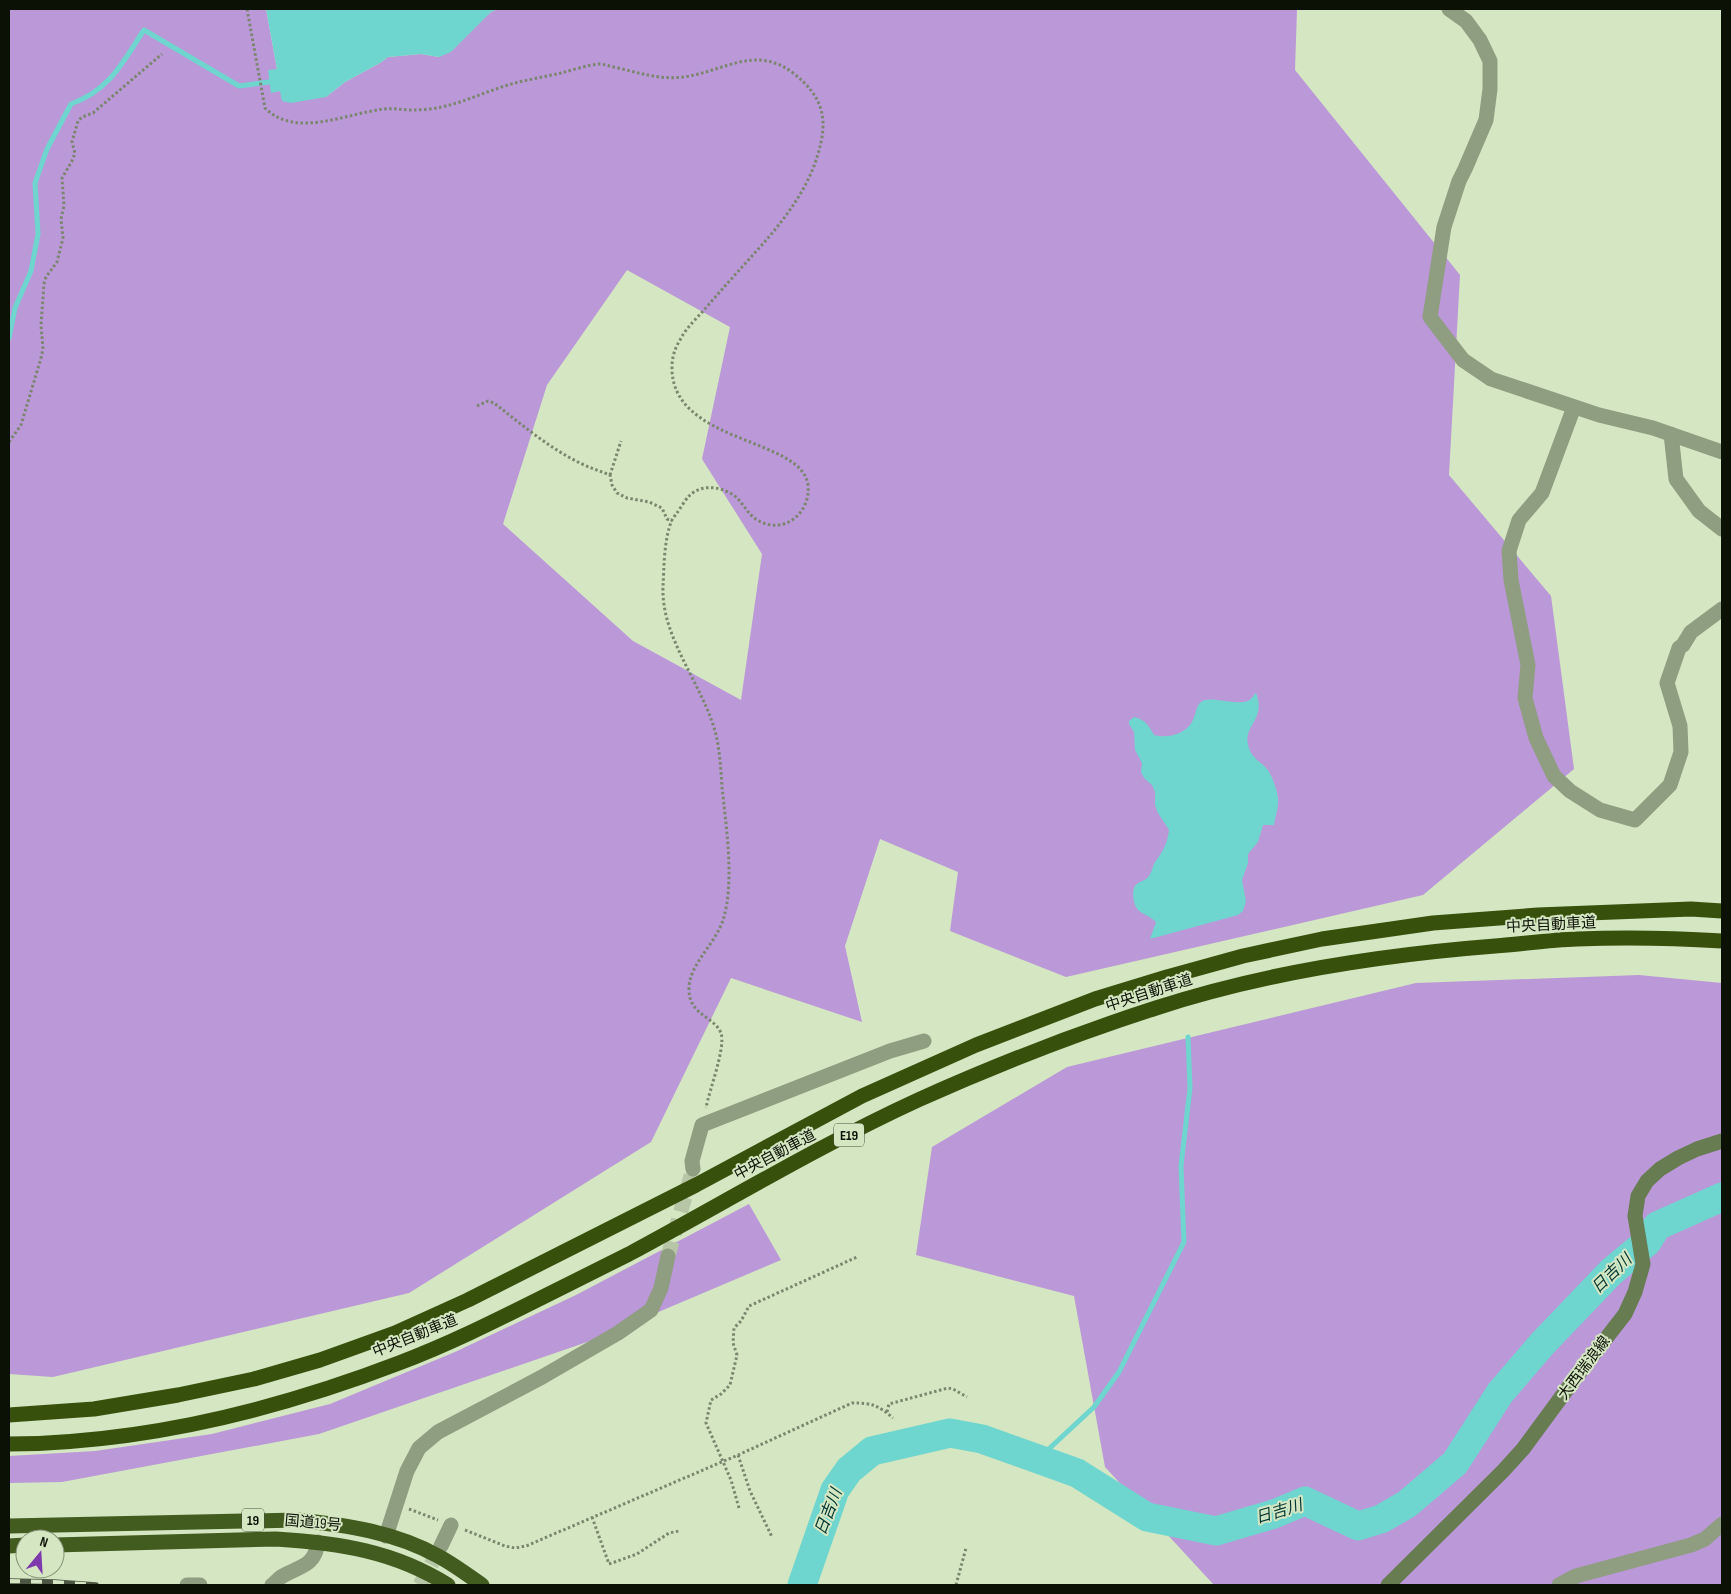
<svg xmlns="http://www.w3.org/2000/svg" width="1731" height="1594" viewBox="0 0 1731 1594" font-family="'Sofia Sans Condensed','Noto Sans JP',sans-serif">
  <rect width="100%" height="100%" fill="#d4e6c2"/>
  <path fill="#bb98d8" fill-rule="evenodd" d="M9 9H266L277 69 271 92 280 91 326 97 345 82 380 63 388 57 421 54 439 57 491 12 497 9H1297L1295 70 1460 275 1449 475 1551 596 1574 769 1423 895 1066 977 950 931 958 872 880 839 845 946 862 1022 731 978 651 1142 409 1293 53 1377 9 1374ZM627 270 730 327 702 459 762 554 741 700 633 641 503 524 547 385Z
    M1639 975 1722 983V1585H1214L1105 1467 1074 1296 916 1255 932 1147 1067 1067 1416 983Z
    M749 1204 781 1260 590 1341 319 1434 62 1482 9 1483V1456L95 1451 212 1434 330 1404 455 1352 576 1295Z"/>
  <path fill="#6ed6ce" d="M266 9H497L491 12 451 52 439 57 421 54 388 57 380 63 345 82 326 97 291 103 282 101 280 91 271 93 268 70 277 69Z
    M1256 693C1267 721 1241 725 1249 748 1252 758 1261 762 1267 769 1272 775 1277 790 1278 798 1279 807 1275 817 1274 825H1263L1258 842 1248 854V863L1242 880 1246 901 1243 911 1238 915 1150 939 1156 922C1150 915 1138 914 1135 905 1133 900 1132 890 1135 886 1139 881 1145 881 1148 877 1152 873 1152 867 1155 862 1163 851 1167 845 1169 830L1158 813 1155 805V792L1152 785 1144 778 1141 772 1142 763 1135 750 1134 732 1129 724V721L1134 717C1145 719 1149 726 1154 735 1167 739 1185 734 1192 722 1197 714 1195 703 1205 700 1215 697 1243 707 1251 699 1253 697 1254 694 1256 693Z"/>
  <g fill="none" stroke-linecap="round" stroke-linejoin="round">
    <path stroke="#6ed6ce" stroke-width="5" d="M9 338 15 308 31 271 38 234 35 183 47 149 71 104C110 90 122 63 144 30L239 86 276 81
      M1038 1459 1094 1407 1119 1372 1184 1242 1181 1166 1190 1088 1188 1037"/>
    <path stroke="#6ed6ce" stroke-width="29" d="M802 1585 835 1490 849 1470 872 1451 950 1433 982 1439 1077 1473 1147 1517 1216 1531 1274 1514 1305 1501 1358 1526 1381 1519 1407 1504 1455 1463 1500 1393 1542 1344 1611 1272 1647 1242 1657 1226 1722 1197"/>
    <path stroke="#b6c6a6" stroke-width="15" stroke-dasharray="15 8" stroke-linecap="butt" d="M668 1256 693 1169
      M420 1585 441 1546"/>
    <path stroke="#7a866d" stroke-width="3" stroke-dasharray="2.5 2.5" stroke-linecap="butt" d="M247 9 265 108C296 139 347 113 384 109 394 108 403 110 413 110 422 110 433 109 441 107 461 103 478 95 496 89 517 81 540 78 561 73 573 70 587 65 599 64 605 64 611 67 618 68 640 73 660 80 683 77 723 72 755 44 793 73 824 97 829 120 817 157 807 190 784 220 761 246 742 267 723 288 704 310 696 319 686 328 680 340 675 348 672 357 672 367 671 444 802 437 808 485 811 512 785 535 759 521 747 515 743 501 732 494 718 486 700 484 688 497 686 499 679 510 677 513 676 515 673 517 672 520 664 538 664 567 663 587 661 640 706 688 717 739 720 755 721 771 722 787 726 826 735 883 723 920 716 943 689 965 689 988 688 1015 714 1016 721 1033 726 1047 709 1091 706 1108
      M477 406 488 401 494 403C521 424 549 448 580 463 590 468 600 471 610 475L612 485 617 493 627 498 649 502 662 508 667 519 672 521
      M9 442 21 425 41 358 43 349 41 325 44 284 46 277 57 262 63 238 61 219 64 206 62 178 72 161 75 153 72 142 78 121 82 117 93 113 162 54
      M610 475 621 441
      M887 1412 889 1404 948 1388 953 1389 967 1397
      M738 1455 750 1491 772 1537
      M739 1508 731 1480 706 1423 711 1400 721 1394 730 1385 737 1355 733 1343 734 1328 741 1321 749 1306 857 1257
      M409 1509 438 1520
      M592 1517 609 1564 637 1554 669 1533 679 1531
      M465 1530 505 1546 515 1548 526 1546 738 1455 852 1403C872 1403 878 1405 893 1418
      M956 1585 966 1548"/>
    <path stroke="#8f9d80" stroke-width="15" d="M1449 9 1466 21 1480 40 1490 61V89L1486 120 1465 169 1459 181 1444 227 1430 317 1463 360 1491 379 1599 415 1653 428 1722 452
      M1574 407 1542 493 1519 520 1509 551 1511 580 1528 665 1525 698 1536 738 1554 776 1570 791 1600 810 1635 820 1670 785 1681 752 1680 726 1667 683 1679 648 1683 645 1691 632 1722 609
      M1671 434 1676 479 1699 511 1722 529
      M693 1169 692 1161 702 1125 890 1051 924 1041
      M386 1536 407 1471 419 1448 438 1432 542 1377 618 1333 651 1310 661 1288 668 1256
      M441 1546 451 1525
      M187 1585H200
      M272 1585C275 1583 278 1579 281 1577 299 1566 315 1567 318 1542
      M1559 1585 1576 1576 1691 1545 1705 1539 1722 1524"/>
    <path stroke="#687c52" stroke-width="15" d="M1388 1585 1503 1471 1523 1449 1576 1377 1625 1314 1635 1292 1643 1264 1635 1216 1638 1196 1647 1181 1660 1169 1678 1158 1697 1149 1722 1141"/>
    <path stroke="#425b1e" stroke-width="15" d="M9 1526 298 1520C346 1525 395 1532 438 1556 453 1564 468 1575 482 1585
      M55 1545 276 1539C339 1543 394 1551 448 1585
      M9 1546 25 1545"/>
    <path stroke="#37510c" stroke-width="15" d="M9 1415 94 1409 178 1395 254 1379 320 1360 395 1333 468 1300 696 1185 862 1096 976 1045 1095 999 1167 977 1243 956 1322 939 1433 923 1538 915 1691 909 1722 911
      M9 1444C143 1443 274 1411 399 1363 447 1345 493 1322 539 1299 569 1284 599 1269 629 1254 724 1203 820 1145 918 1100 996 1065 1075 1034 1156 1008 1266 972 1380 955 1495 946 1522 944 1549 940 1577 939 1625 937 1674 938 1722 941"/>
    <defs>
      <path id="rail" d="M9 1581 54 1582 96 1585"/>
    </defs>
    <use href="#rail" stroke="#4d5643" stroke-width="5.5"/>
    <use href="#rail" stroke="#d4e6c2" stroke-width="4" stroke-dasharray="11" stroke-linecap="butt"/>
  </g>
  <g text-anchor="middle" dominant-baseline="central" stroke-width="4" stroke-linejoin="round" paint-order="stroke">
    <g fill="#d4e6c2" stroke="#48513e" stroke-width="1">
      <rect x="834" y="1123.5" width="30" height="23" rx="4"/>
      <rect x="242" y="1508.5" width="22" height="23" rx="4"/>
    </g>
    <g font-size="14" font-weight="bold" fill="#0c1106">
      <text x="849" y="1135">E19</text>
      <text x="253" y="1520">19</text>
    </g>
    <g font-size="15" fill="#0c1106" stroke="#d4e6c2">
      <text transform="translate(1551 925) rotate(-3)">中央自動車道</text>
      <text transform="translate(1149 993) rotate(-18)">中央自動車道</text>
      <text transform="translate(775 1155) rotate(-28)">中央自動車道</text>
      <text transform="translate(415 1336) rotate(-22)">中央自動車道</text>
      <text transform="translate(1584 1368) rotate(-53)">大西瑞浪線</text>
      <text transform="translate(313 1523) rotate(5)">国道19号</text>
    </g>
    <g font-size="16" font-style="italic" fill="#003532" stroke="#d4e6c2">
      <text transform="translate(1612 1274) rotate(-44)">日吉川</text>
      <text transform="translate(829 1512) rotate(-69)">日吉川</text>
      <text transform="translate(1279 1512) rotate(-17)">日吉川</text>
    </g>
  </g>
  <rect width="1731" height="1594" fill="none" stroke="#0c1106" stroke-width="20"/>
  <g transform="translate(40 1554) rotate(18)"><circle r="24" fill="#d4e6c2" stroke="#849177"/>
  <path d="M0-4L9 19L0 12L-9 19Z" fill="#7e39ac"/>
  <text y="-8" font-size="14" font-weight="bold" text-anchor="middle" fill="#0c1106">N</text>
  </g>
</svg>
